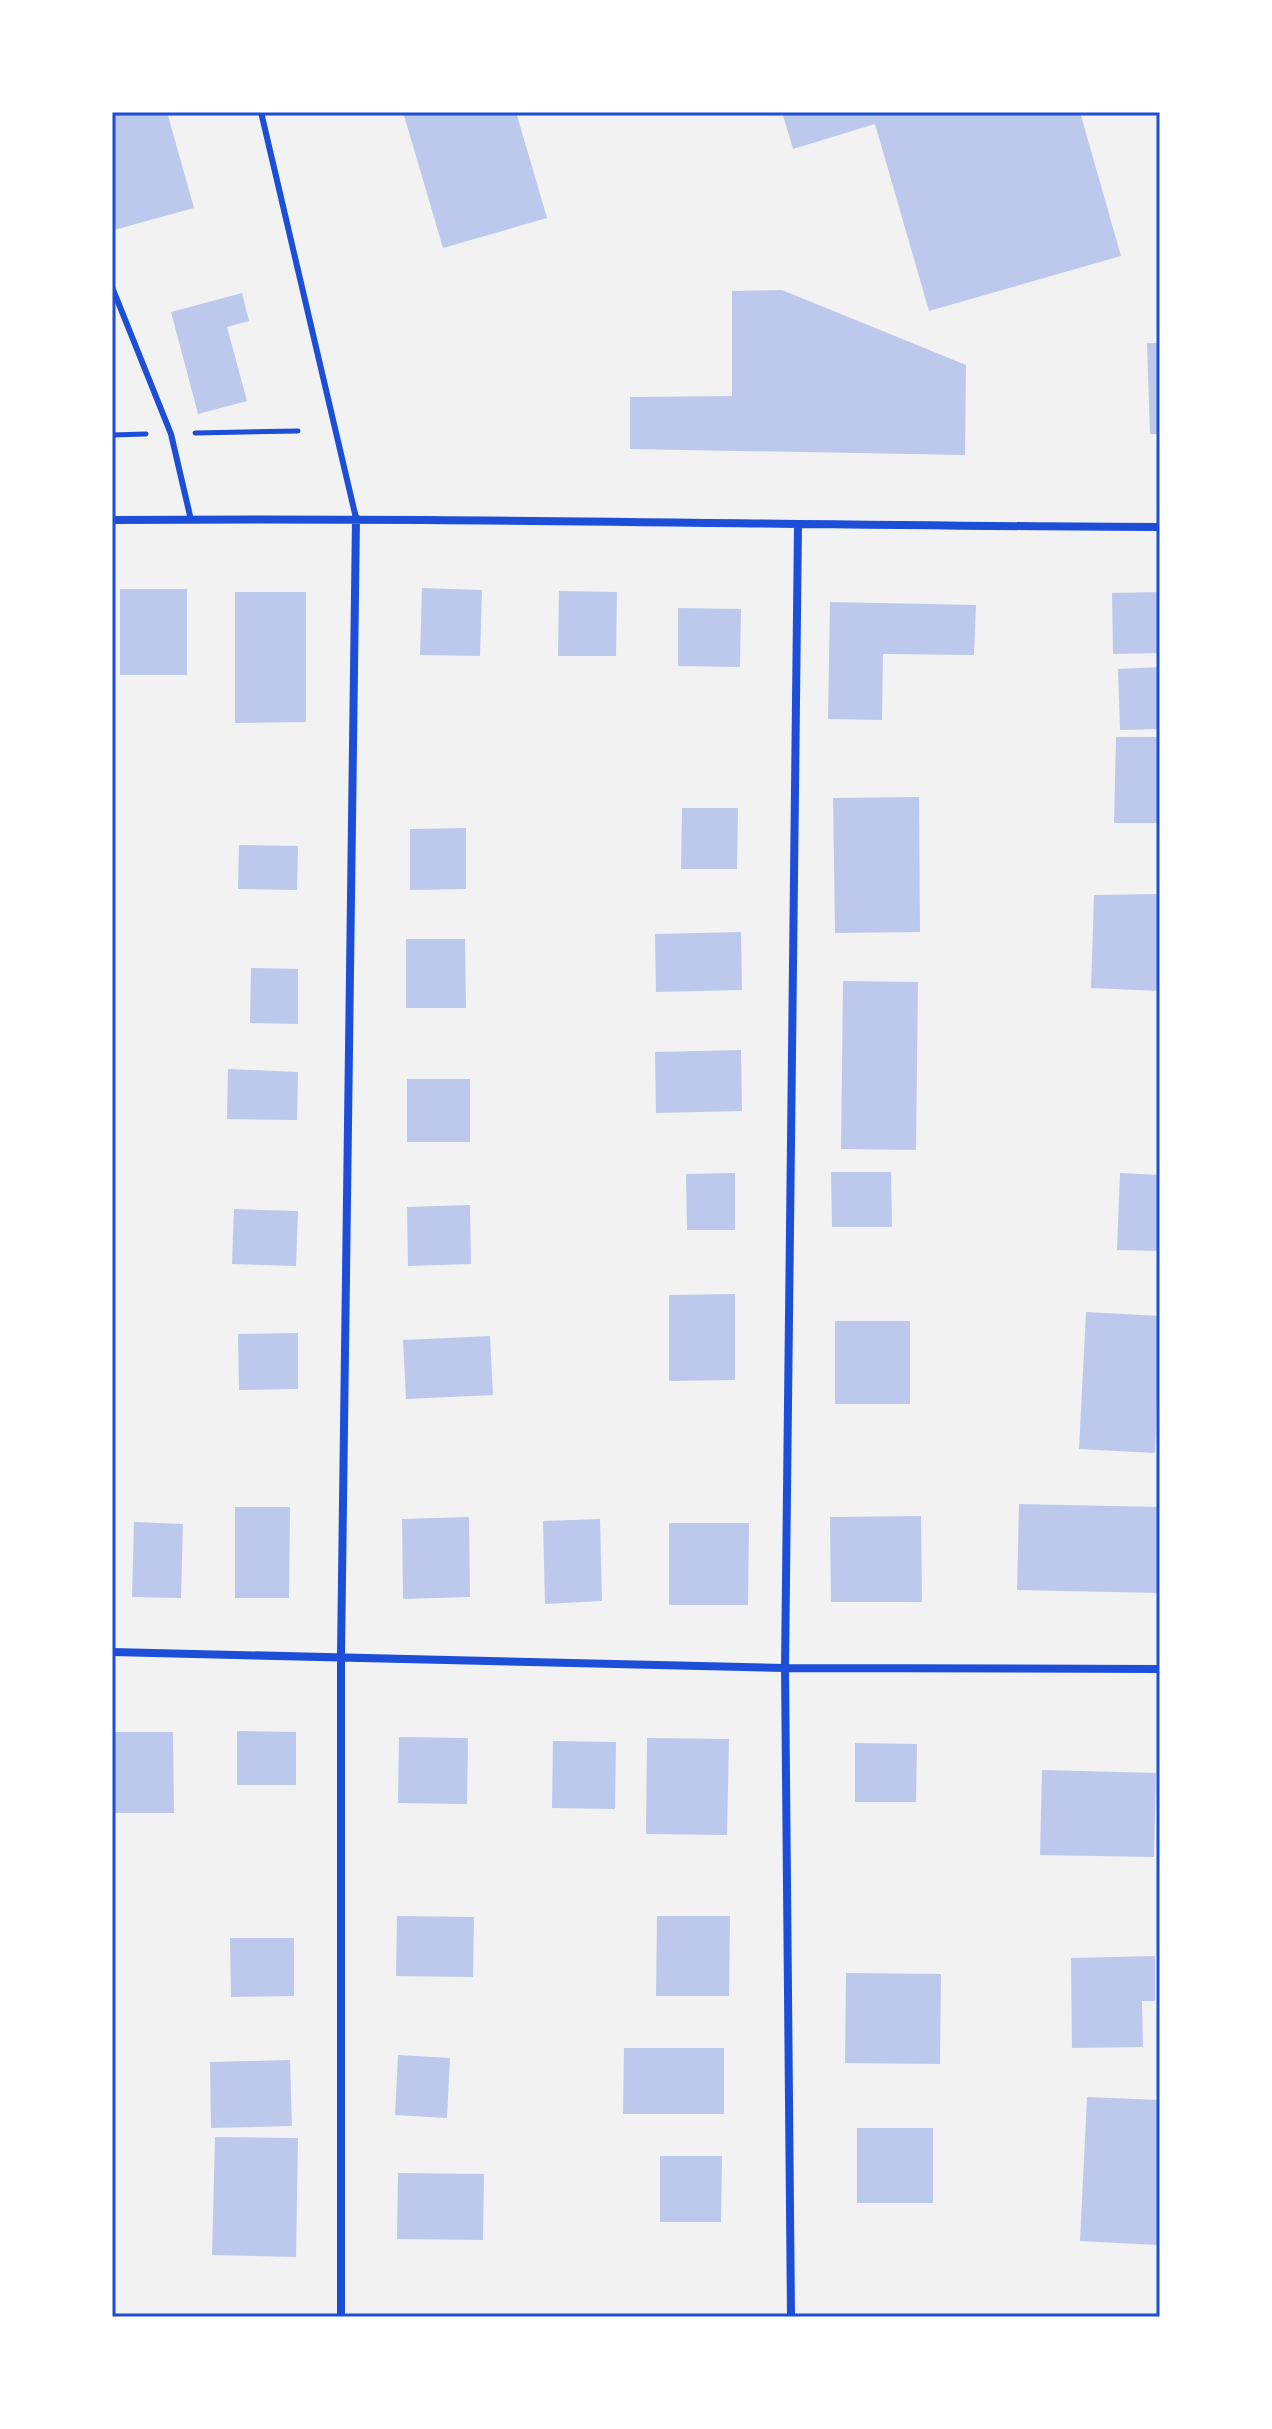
<svg xmlns="http://www.w3.org/2000/svg" width="1272" height="2429" viewBox="0 0 1272 2429" font-family="Barlow,sans-serif">
  <rect width="100%" height="100%" fill="#f2f2f2"/>
  <path fill="#bdc9ec" d="M112 112H167L194 208 114 230Z
    M403 112H516L547 218 443 248Z
    M782 112H1080L1121 256 929 311 875 124 793 149Z
    M782 290 966 365 965 455 630 449V397L732 396V291Z
    M242 293 249 321 227 327 247 401 198 414 171 312Z
    M1147 343H1160V434H1150Z
    M422 588 482 590 480 656 420 655Z
    M120 589H187V675H120Z
    M559 591 617 592 616 656H558Z
    M235 592H306V722L235 723Z
    M1160 592V653L1113 654 1112 593Z
    M830 602 976 605 974 655 883 654 882 720 828 719Z
    M678 608 741 609 740 667 678 666Z
    M1160 667V729L1120 730 1118 669Z
    M1116 737H1160V823H1114Z
    M919 797 920 932 835 933 833 798Z
    M682 808H738L737 869H681Z
    M466 828V889L410 890V829Z
    M239 845 298 846 297 890 238 889Z
    M1160 894V991L1091 988 1094 895Z
    M741 932 742 990 656 992 655 934Z
    M406 939H465L466 1008H406Z
    M251 968 298 969V1024L250 1023Z
    M843 981 918 982 916 1150 841 1149Z
    M741 1050 742 1111 656 1113 655 1052Z
    M228 1069 298 1072 297 1120 227 1119Z
    M407 1079H470V1142H407Z
    M831 1172H891L892 1227H832Z
    M735 1173V1230H687L686 1174Z
    M1120 1173 1160 1175V1251L1117 1250Z
    M470 1205 471 1264 408 1266 407 1207Z
    M234 1209 298 1211 296 1266 232 1264Z
    M735 1294V1380L669 1381V1295Z
    M1086 1312 1160 1316 1155 1453 1079 1449Z
    M835 1321H910V1404H835Z
    M298 1333V1389L239 1390 238 1334Z
    M490 1336 493 1395 406 1399 403 1340Z
    M1019 1504 1160 1507V1593L1017 1590Z
    M235 1507H290L289 1598H235Z
    M921 1516 922 1602H831L830 1517Z
    M469 1517 470 1597 403 1599 402 1519Z
    M600 1519 602 1601 545 1604 543 1521Z
    M134 1522 183 1524 181 1598 132 1597Z
    M669 1523H749L748 1605H669Z
    M237 1731 296 1732V1785H237Z
    M112 1732H173L174 1813H112Z
    M399 1737 468 1738 467 1804 398 1803Z
    M647 1738 729 1739 727 1835 646 1834Z
    M553 1741 616 1742 615 1809 552 1808Z
    M855 1743 917 1744 916 1802H855Z
    M1042 1770 1156 1773 1154 1857 1040 1855Z
    M397 1916 474 1917 473 1977 396 1976Z
    M657 1916H730L729 1996H656Z
    M230 1938H294V1996L231 1997Z
    M1155 1956V2001H1142L1143 2047 1072 2048 1071 1958Z
    M846 1973 941 1974 940 2064 845 2063Z
    M624 2048H724V2114H623Z
    M398 2055 450 2058 447 2118 395 2115Z
    M290 2060 292 2126 211 2128 210 2062Z
    M1087 2097 1160 2100 1157 2245 1080 2241Z
    M857 2128H933V2203H857Z
    M215 2137 298 2138 296 2257 212 2255Z
    M660 2156H722L721 2222H660Z
    M398 2173 484 2174 483 2240 397 2239Z"/>
  <g fill="none" stroke-linecap="round" stroke-linejoin="round">
    <path stroke="#1d4ed8" stroke-width="5" d="M195 433 298 431
      M112 435 146 434"/>
    <path stroke="#1d4ed8" stroke-width="6" d="M261 112 356 518
      M112 287 171 434 191 520"/>
    <path stroke="#1d4ed8" stroke-width="8" d="M112 520C461 517 811 526 1160 527
      M112 1652 785 1668 1160 1669
      M341 2317V1655L356 518
      M791 2317 785 1668 798 526"/>
  </g>
  <rect width="1272" height="2429" fill="none" stroke="#ffffff" stroke-width="228"/>
  <rect x="114" y="114" width="1044" height="2201" fill="none" stroke="#1d4ed8" stroke-width="3"/>
</svg>
